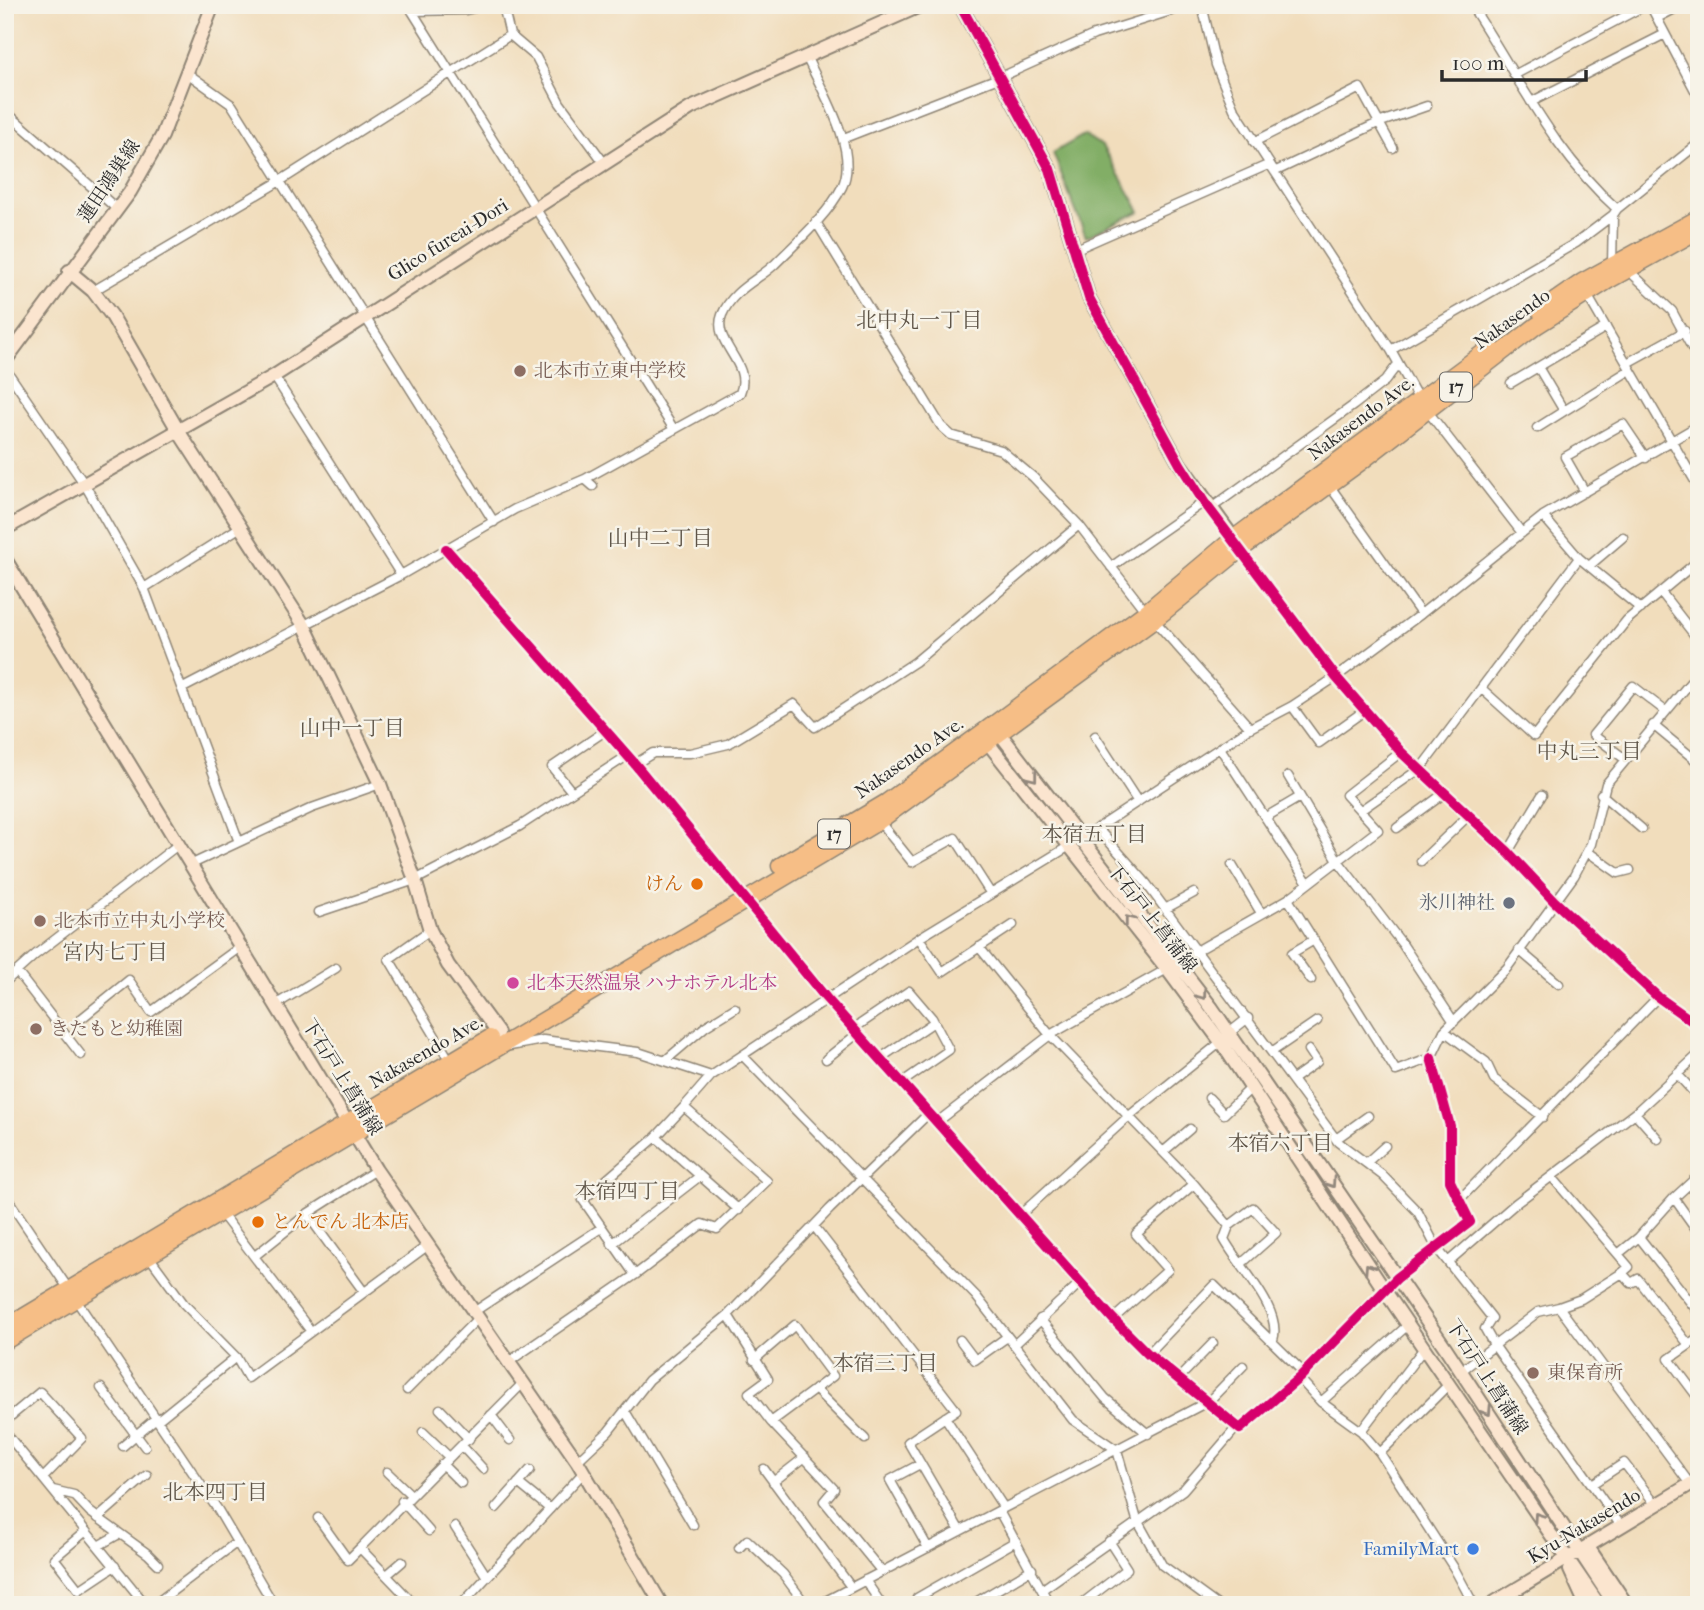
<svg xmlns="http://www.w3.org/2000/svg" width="1704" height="1610" viewBox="0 0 1704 1610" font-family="'IM FELL French Canon','Noto Serif JP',serif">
  <rect width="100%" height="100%" fill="#f7f3e8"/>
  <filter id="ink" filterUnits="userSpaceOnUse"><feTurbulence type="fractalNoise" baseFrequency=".0143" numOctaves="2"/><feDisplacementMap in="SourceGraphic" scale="14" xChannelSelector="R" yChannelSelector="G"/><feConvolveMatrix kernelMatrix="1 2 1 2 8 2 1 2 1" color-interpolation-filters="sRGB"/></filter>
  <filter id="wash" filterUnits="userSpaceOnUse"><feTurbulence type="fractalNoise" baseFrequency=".00686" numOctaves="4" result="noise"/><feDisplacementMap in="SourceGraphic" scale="28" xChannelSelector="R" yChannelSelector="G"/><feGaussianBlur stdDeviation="1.57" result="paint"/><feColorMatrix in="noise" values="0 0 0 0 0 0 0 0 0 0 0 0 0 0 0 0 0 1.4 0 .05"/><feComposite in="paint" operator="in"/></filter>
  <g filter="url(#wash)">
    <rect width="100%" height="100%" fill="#f1ddbc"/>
    <path fill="#82ae66" stroke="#566c48" stroke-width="2" d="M1084 135 1102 146 1140 211 1086 237 1053 153Z"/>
  </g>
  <g filter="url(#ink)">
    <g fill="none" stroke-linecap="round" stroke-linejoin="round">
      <defs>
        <path id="street" d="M1202 5 1216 65 1234 109 1391 350
          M1471 5C1518 76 1553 152 1617 209L1613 215 1612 265
          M1650 5 1699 98
          M412 11 673 428
          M412 11 466 10 488 5
          M1657 18 1682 5
          M510 35 536 57 560 103 605 164
          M187 73 232 105 494 522
          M1514 75 1646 5
          M1531 102 1665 34
          M5 111 117 209
          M844 138 1001 77 1094 35 1190 5
          M1254 142 1360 88 1393 148
          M1276 171 1378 123 1427 106
          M1617 209 1699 143
          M816 222 941 426 951 435 1001 450 1033 477 1079 525 1146 612
          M1074 250 1270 164
          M1627 269 1672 311 1699 361
          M93 291 280 181 510 35 503 5
          M1586 293 1699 488
          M1606 327 1538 367 1564 411 1630 370
          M1627 363 1685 331
          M5 368 85 485 144 588 239 842
          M274 376 401 575
          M1511 383 1538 367
          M1537 428 1564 411
          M585 479 593 486
          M1329 485 1421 614
          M1585 492 1565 457 1623 424 1646 458
          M1210 509 1354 405 1385 381 1398 364
          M1522 533 1419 400 1391 350 1576 243 1613 215
          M446 549 635 764 826 998 1113 1319 1148 1354 1240 1429 1299 1378 1397 1278 1470 1222 1450 1181V1126L1431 1058
          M1241 549C1281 603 1319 659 1363 710 1406 761 1459 804 1507 851 1568 913 1627 976 1699 1026
          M1579 558 1641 609
          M1589 566 1623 537
          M1111 567 1204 502
          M144 588 242 526
          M1661 592 1699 641
          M1154 620 1250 728
          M183 688 401 575 515 509 585 479 740 393C753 363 711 343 722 315 733 289 757 281 775 264 798 241 828 215 842 187 860 151 821 89 806 56
          M1482 689 1534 736 1627 620 1699 560
          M1292 706 1319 743 1364 711
          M1653 725 1699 763
          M1095 736 1138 802
          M1220 748 1308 883
          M1625 759 1593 735 1633 686 1664 710
          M635 764 653 753H690L728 744 794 704 815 727 915 662 1079 525
          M1288 776 1339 862 1403 945 1454 1022
          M572 792 552 767 605 731
          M1601 794 1642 829
          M1361 810 1421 768 1579 558 1543 516
          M1266 817 1300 797
          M879 821 912 862 955 838 991 894
          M1097 828 1146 883 1338 1142 1382 1175 1418 1212 1436 1247 1492 1318 1485 1329 1494 1345 1621 1526
          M1397 828 1446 792
          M1081 839 1250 728 1292 706 1336 677 1421 614 1543 516 1699 425
          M1508 852 1542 795
          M1588 852 1618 873 1630 870
          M1421 861 1469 815
          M192 864 312 808 380 784
          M1232 865 1261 913
          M1288 899 1396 1071 1431 1058 1444 1031 1507 968 1574 876 1591 844 1606 784 1699 672
          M1165 909 1194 893
          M319 912 415 880 520 826 627 756
          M430 930 389 959 450 1061
          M919 938 942 972 1013 925
          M979 947 1050 1035 1194 1184 1229 1226
          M1519 950 1559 984
          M1177 962 1288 899 1378 830 1346 795 1401 752
          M17 972 81 1055
          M1311 980 1292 953 1314 940
          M5 982 35 955 179 844
          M275 1005 336 968
          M82 1018 129 980 151 1012 240 947
          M853 1029 909 991 932 1018 949 1050 901 1083
          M1444 1031 1486 1062 1494 1079 1543 1117
          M1229 1033 1248 1018
          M510 1046 543 1040 638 1052 711 1076 919 938 1071 845
          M1273 1051 1317 1021
          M743 1056 976 1296 1073 1420 1117 1450 1137 1520 1162 1565 1217 1605
          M826 1059 857 1034
          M879 1059 934 1022
          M666 1060 706 1026 735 1008
          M1677 1074 1699 1098
          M1293 1079 1317 1062 1309 1050
          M1209 1098 1224 1114 1251 1088
          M684 1107 711 1076
          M1635 1113 1658 1139
          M936 1123 1050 1035 1167 969
          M656 1137 739 1210
          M1336 1139 1368 1116
          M1163 1152 1190 1129
          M1366 1163 1385 1146
          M1699 1175 1674 1198 1699 1233
          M1552 1177 1629 1267 1622 1273 1631 1283 1638 1279 1689 1345 1669 1359 1699 1399
          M5 1195 218 1510 274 1605
          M1460 1199 1658 997
          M221 1213 310 1330
          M307 1214 364 1292
          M1021 1214 1129 1116 1221 1042
          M814 1226 956 1410 908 1442 960 1531
          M1639 1237 1674 1198
          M612 1244 700 1176
          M1618 1254 1639 1237 1699 1313
          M148 1255 184 1304 236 1357 248 1378 427 1246
          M256 1255 307 1214 376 1170
          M1448 1262 1515 1204 1635 1113 1699 1054
          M1241 1264 1276 1233 1253 1208 1229 1226 1224 1239C1238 1266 1283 1309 1273 1340
          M1559 1307 1581 1299 1622 1273
          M472 1313 601 1228
          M728 1315 768 1379 749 1393 771 1422 834 1489 824 1501 882 1572
          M1040 1319 1105 1398 1148 1434
          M1113 1319 1168 1270 1136 1234 1194 1184
          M960 1340 975 1360 1007 1337
          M1014 1345 1081 1282
          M1689 1345 1699 1338
          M1148 1354 1214 1285 1304 1373
          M754 1360 795 1325 833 1376 771 1422
          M507 1363 635 1275 583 1200 656 1137 684 1107 767 1181 717 1229 702 1224 635 1275
          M1461 1371 1538 1312 1559 1307 1690 1484 1699 1490
          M1179 1378 1213 1343
          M1299 1378 1321 1402 1361 1431 1380 1453 1454 1568 1474 1605
          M101 1388 145 1447
          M815 1389 865 1439
          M407 1390 477 1319
          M1321 1402 1408 1325
          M440 1409 469 1439
          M625 1411 693 1525
          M491 1415 510 1440
          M945 1417 1004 1508
          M158 1420 236 1357
          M5 1421 40 1392 82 1438 43 1478
          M1361 1431 1424 1348
          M5 1432 146 1605
          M423 1432 449 1457
          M123 1446 156 1418
          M462 1446 483 1469
          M1380 1453 1449 1384
          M577 1461 608 1432 649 1380 728 1315 830 1209 928 1114
          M442 1464 461 1483
          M920 1464 890 1480 928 1548
          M764 1469 851 1587
          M387 1472 410 1494
          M773 1482 805 1457
          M518 1483 550 1509
          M1592 1484 1624 1463 1656 1505
          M53 1490 74 1495 90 1512 148 1554 158 1564
          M402 1501 429 1531
          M496 1508 530 1470
          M999 1511 1050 1605
          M98 1518 147 1475
          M318 1518 348 1560 360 1548
          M455 1527 487 1577
          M86 1531 54 1558 79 1590 115 1566
          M98 1546 119 1534
          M739 1548 747 1540 783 1574 806 1605
          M388 1574 402 1562
          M865 1580 882 1605
          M1043 1589 1183 1490 1237 1427
          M45 1605 48 1602
          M154 1605 237 1542
          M415 1605 360 1548 522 1384
          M461 1605 584 1472
          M629 1605 631 1604
          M818 1605 1209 1401 1243 1366
          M921 1605 917 1598 1016 1541
          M971 1605 1032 1569
          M1080 1605 1127 1569 1109 1541"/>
        <path id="secondary" d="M960 5 1050 169 1089 298 1180 464 1237 543
          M69 271 93 291 112 316 179 432 305 627 380 784 415 880 430 930 448 965 498 1033
          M5 361 130 192 162 136 213 5
          M5 529 274 376 691 108 922 5
          M5 559 376 1170 577 1461 662 1605
          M1588 1547 1627 1605
          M1570 1570 1586 1605
          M1490 1605 1699 1479
          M1599 1605 1385 1291 1221 1042 1167 969 988 743 986 730 1001 735 1212 1008 1445 1347 1615 1605"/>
        <path id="highway" d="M1540 311 1582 282 1699 218
          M780 866 887 802 986 730 1146 612 1233 539 1491 347
          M5 1328 490 1038
          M5 1341 879 821 1154 620 1241 549 1362 461 1536 326 1609 280 1699 230"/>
      </defs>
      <use href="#street" stroke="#8e8474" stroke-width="11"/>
      <use href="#secondary" stroke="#8e8474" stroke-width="16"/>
      <use href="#highway" stroke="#8e8474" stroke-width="19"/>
      <use href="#street" stroke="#fff" stroke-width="8"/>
      <use href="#secondary" stroke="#fbe5cf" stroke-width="12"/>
      <use href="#highway" stroke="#f6be86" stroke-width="16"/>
      <defs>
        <path id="cycleway" d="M960 5 1050 169 1089 298 1180 464 1204 502 1336 677 1401 752 1508 852 1554 901 1658 997 1699 1026
          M446 549 635 764 826 998 1113 1319 1148 1354 1240 1429 1299 1378 1397 1278 1470 1222 1450 1181V1126L1431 1058"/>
      </defs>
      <use href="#cycleway" stroke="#f7f3e8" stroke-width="15"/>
      <use href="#cycleway" stroke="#d6006c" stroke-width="10"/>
    </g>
    <defs><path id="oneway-chevron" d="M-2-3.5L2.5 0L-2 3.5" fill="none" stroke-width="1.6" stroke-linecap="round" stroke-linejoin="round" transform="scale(1.75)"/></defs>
    <g stroke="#93887d">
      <use href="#oneway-chevron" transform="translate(1033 777) rotate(52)"/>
      <use href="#oneway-chevron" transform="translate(1129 920) rotate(-128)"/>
      <use href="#oneway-chevron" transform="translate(1202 995) rotate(53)"/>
      <use href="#oneway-chevron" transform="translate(1331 1183) rotate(56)"/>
      <use href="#oneway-chevron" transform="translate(1369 1268) rotate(-123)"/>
      <use href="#oneway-chevron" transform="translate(1487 1411) rotate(57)"/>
      <use href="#oneway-chevron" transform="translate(1538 1517) rotate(-124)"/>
    </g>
  </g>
  <g fill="#8d6e63" stroke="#f7f3e8" stroke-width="2.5">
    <circle cx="520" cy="371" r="7"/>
    <circle cx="40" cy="921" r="7"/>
    <circle cx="36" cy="1029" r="7"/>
    <circle cx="1533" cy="1373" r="7"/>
  </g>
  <g fill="#e8710a" stroke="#f7f3e8" stroke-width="2.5">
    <circle cx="697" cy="884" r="7"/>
    <circle cx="258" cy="1222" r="7"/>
  </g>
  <circle fill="#6b7280" stroke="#f7f3e8" stroke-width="2.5" cx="1509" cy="903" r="7"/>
  <circle fill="#d1479c" stroke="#f7f3e8" stroke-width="2.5" cx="513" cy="983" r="7"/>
  <circle fill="#3f7fe0" stroke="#f7f3e8" stroke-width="2.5" cx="1473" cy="1549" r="7"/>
  <g text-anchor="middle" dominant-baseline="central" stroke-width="5" stroke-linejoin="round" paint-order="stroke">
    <g fill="#f7f3e8" stroke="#686764" stroke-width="2">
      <rect x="1440" y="372.5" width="32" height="29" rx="5"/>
      <rect x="818" y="819.5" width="32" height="29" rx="5"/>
    </g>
    <g font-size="18" font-weight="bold" fill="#2b2b2b">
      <text x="1456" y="387">17</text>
      <text x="834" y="834">17</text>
    </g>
    <g font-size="19" fill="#2b2b2b" stroke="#f7f3e8">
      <text transform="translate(109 181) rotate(-56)">蓮田鴻巣線</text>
      <text transform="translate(448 240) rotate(-32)">Glico fureai-Dori</text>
      <text transform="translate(1512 319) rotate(-36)">Nakasendo</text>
      <text transform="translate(1361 418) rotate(-37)">Nakasendo Ave.</text>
      <text transform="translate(909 758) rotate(-35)">Nakasendo Ave.</text>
      <text transform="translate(1152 918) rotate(52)">下石戸上菖蒲線</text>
      <text transform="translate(426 1052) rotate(-30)">Nakasendo Ave.</text>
      <text transform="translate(342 1077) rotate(58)">下石戸上菖蒲線</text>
      <text transform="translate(1487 1377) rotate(57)">下石戸上菖蒲線</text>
      <text transform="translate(1584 1526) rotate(-31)">Kyu-Nakasendo</text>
    </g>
    <g font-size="19" fill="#785e54" stroke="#f7f3e8" text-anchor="start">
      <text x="534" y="371">北本市立東中学校</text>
      <text x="54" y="921">北本市立中丸小学校</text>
      <text x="50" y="1029">きたもと幼稚園</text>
      <text x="1547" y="1373">東保育所</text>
    </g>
    <g font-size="19" fill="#c56008" stroke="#f7f3e8" text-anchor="end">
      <text x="683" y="884">けん</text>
      <text x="272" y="1222" text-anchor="start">とんでん 北本店</text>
    </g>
    <g font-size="19" fill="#5b616d" stroke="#f7f3e8" text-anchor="end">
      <text x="1495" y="903">氷川神社</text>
    </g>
    <g font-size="19" fill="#b23c85" stroke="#f7f3e8" text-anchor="start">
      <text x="527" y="983">北本天然温泉 ハナホテル北本</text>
    </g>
    <g font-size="19" fill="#366cbe" stroke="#f7f3e8" text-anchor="end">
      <text x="1459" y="1549">FamilyMart</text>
    </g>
    <g font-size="21" fill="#5e5447" stroke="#f7f3e8">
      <text x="919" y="320">北中丸一丁目</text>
      <text x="660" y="538">山中二丁目</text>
      <text x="352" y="728">山中一丁目</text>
      <text x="1589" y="751">中丸三丁目</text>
      <text x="1094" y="834">本宿五丁目</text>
      <text x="115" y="952">宮内七丁目</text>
      <text x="1280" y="1143">本宿六丁目</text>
      <text x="627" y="1191">本宿四丁目</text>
      <text x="885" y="1363">本宿三丁目</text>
      <text x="215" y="1492">北本四丁目</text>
    </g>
  </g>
  <rect width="1704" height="1610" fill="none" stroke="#f7f3e8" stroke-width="28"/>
  <path d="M1442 70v10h144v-10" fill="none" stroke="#2b2b2b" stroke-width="3.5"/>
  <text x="1452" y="70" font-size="21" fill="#2b2b2b" stroke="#f7f3e8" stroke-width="5" paint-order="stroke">100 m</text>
</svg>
